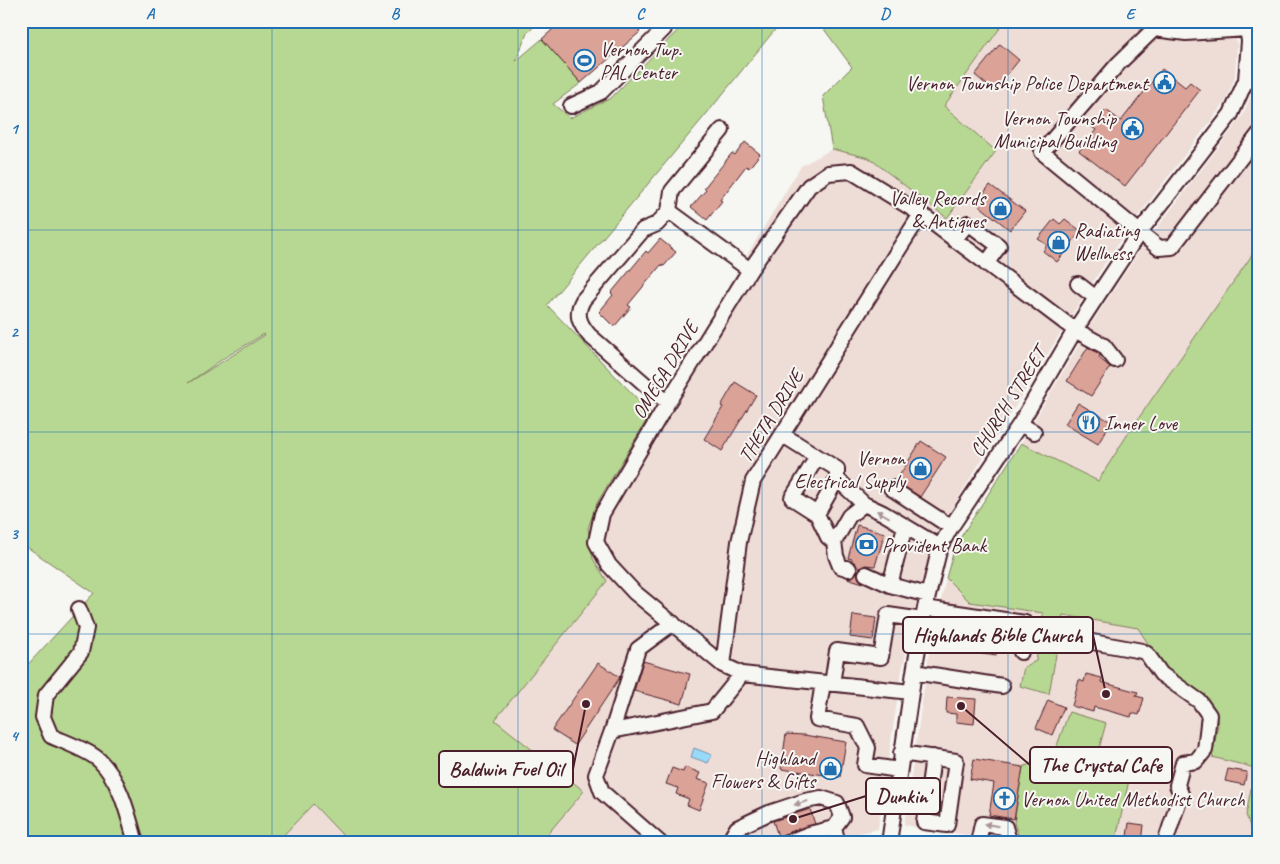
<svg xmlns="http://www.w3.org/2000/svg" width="1280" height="864" viewBox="0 0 1280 864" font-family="Caveat,sans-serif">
  <rect width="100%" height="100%" fill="#f6f6f2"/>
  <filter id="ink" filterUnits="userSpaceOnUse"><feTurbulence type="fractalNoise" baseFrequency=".02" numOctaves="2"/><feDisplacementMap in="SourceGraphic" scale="10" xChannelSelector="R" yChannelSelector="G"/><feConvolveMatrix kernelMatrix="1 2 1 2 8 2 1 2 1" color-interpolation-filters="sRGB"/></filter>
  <g filter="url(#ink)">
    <path fill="#eeddd7" d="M1005 21H1234L1237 46 1235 77 1226 101 1121 239 1068 321 933 539 901 675 878 829 818 843H540L584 790 494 721 607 581 593 559 588 528 597 503 801 166 832 149 869 158 947 218 944 106Z
      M1259 37V245L1098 481 1021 443 1091 324 1140 250 1243 115 1257 80Z
      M946 578 970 602 1043 613 1036 661 1020 686 1048 694 1063 615 1138 628 1163 667 1202 697 1216 713 1218 725 1213 757 1255 768 1246 815 1253 832 1259 829V843H1014L904 825 929 653Z
      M313 804 350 843H276Z"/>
    <path fill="#b7d892" stroke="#807c5e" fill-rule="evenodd" d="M21 21H540L527 33 516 61 542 39 581 83 553 104 570 118 611 98 687 21H782L713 106 547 305 651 413 597 503 588 528 593 559 607 581 495 720 584 791 540 843H350L313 804 276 843H21V672L94 593 21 543ZM264 334 265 335 188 383 224 358Z
      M818 21H1005L944 106 996 151 947 218 869 158 832 149 823 96 852 67Z
      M1259 245V829L1252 832 1246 815 1255 768 1212 757 1218 725 1216 713 1202 697 1163 667 1138 628 1063 615 1049 694 1020 686 1024 667 1036 661 1043 613 970 602 946 578 955 546 1021 443 1098 481 1131 429Z
      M1069 712 1106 723 1093 771 1129 780 1115 843 1021 842 1014 823 1023 767 1054 754Z"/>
    <path fill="#98dafa" stroke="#798fa7" d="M694 748 712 755 708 763 691 757Z"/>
    <path fill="#dba297" stroke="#4a1f2b" d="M562 21H631L640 32 581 83 542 39Z
      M1000 44 1019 60 994 91 975 75Z
      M1162 69 1185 87 1190 82 1200 90 1125 186 1079 151 1096 130 1092 127 1106 110 1121 121Z
      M745 142 760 154 749 168 746 166 720 200 722 201 707 220 691 207 706 190 704 188 732 153 735 155Z
      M990 185 1025 211 1010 230 976 203Z
      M1054 219 1060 224 1065 219 1081 231 1057 262 1043 251 1047 245 1038 239Z
      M660 239 676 252 664 266 661 265 628 305 631 307 614 327 599 312 613 295 611 293 646 251 648 253Z
      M1088 347 1099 354 1100 356 1099 358 1110 367 1091 396 1067 381Z
      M735 382 756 395 722 451 704 439 723 407 721 406Z
      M1078 403 1111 422 1098 444 1065 424Z
      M921 441 946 457 920 497 896 481Z
      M857 525 885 533 875 566 865 565 858 571 859 579 863 583 847 578 854 576 857 571 856 564 852 561V559L848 558Z
      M853 615 876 618 873 640 850 637Z
      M967 623 1000 628 996 656 963 651Z
      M643 661 690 674 682 704 634 691Z
      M598 663 620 677 575 745 552 730Z
      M1086 674 1102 678 1101 682 1138 692 1136 696 1144 698 1139 715 1132 713 1131 717 1094 707 1093 712 1072 706 1079 680 1084 682Z
      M947 697 976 699 974 724 956 722V714L946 713Z
      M1048 700 1064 707 1052 735 1036 728Z
      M786 734 804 735 846 742 840 777 781 769Z
      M974 759 1023 767 1014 819 989 815 994 783 970 779Z
      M685 767 700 773 697 779 709 783 699 810 687 805 689 799 676 794 678 788 666 784 672 768 683 772Z
      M1228 769 1247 772 1244 785 1225 781Z
      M810 809 815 824 778 836 773 821Z
      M1129 823 1144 825 1142 843H1126Z"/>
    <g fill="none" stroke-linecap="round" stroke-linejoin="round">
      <defs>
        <path id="minor" d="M1148 21 1154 29 1186 33 1247 29
          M1154 29 1118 64 1042 152 1159 248 1172 247 1259 134
          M571 106 601 92 664 29 665 21
          M669 211 672 191 722 130
          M954 240 968 223 999 246 986 264
          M1078 284 1096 298
          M668 402 654 392 589 335C579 323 575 314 583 300L643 230 657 224 669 211 750 270
          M1020 424 1034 432
          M783 435 837 469V479L864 504
          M817 457 792 498 817 514 828 537 834 542
          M891 488 951 527
          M817 514 837 479
          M849 569 840 566 836 556 834 542 849 516 864 504 883 513 940 547
          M866 574 890 585 928 595
          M890 585 905 526
          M925 608 1025 623 1021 652
          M79 609 86 628 81 652 46 695 43 717 51 736C64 742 90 751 100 761 121 782 128 815 136 843
          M673 623 638 649 612 731 712 711 742 674
          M1076 639 1142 651 1147 654 1161 674 1199 701 1209 715 1205 750 1196 761 1183 763 1177 785 1181 794 1165 843
          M723 665 739 542 753 481 921 214
          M914 672 1002 686
          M823 683 817 719 857 726 868 748 865 765 899 770
          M832 684 837 651 881 657 888 615 923 620
          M911 692 742 674 723 665 634 592 609 565 596 542 602 514 668 402 750 270 809 186 828 173 851 171 921 214 1075 330 1104 346 1115 360
          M612 731 596 775 602 792 660 843
          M901 753 956 761 947 825 924 822 933 757
          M732 843 731 838 737 828 769 813 805 801 821 798 837 803 842 817 834 828
          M786 843 809 834 834 828 838 843
          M889 843 914 672 925 608 940 547 951 527 1020 424 1075 330 1096 298 1139 233 1231 114 1246 80 1249 41 1246 21
          M978 843 982 824 1005 827 1008 837 1007 843"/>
      </defs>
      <use href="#minor" stroke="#4a1f2b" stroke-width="18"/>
      <use href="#minor" stroke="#f6f6f2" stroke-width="14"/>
      <path stroke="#4a1f2b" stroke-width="4" d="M21 29 32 21"/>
    </g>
    <defs><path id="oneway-solid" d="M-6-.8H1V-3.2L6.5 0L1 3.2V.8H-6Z" transform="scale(1.25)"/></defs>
    <g fill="#a99598">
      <use href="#oneway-solid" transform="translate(883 514) rotate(-152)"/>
      <use href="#oneway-solid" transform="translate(801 803) rotate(164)"/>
      <use href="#oneway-solid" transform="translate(991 825) rotate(-171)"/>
    </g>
  </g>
  <path fill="none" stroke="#1f6fb2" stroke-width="1" stroke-opacity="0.55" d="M272 21V843M518 21V843M762 21V843M1008 21V843M21 230H1259M21 432H1259M21 634H1259"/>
  <defs>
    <symbol id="stadium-ring" viewBox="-11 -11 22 22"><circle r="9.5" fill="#f6f6f2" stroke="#1f6fb2" stroke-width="1.5"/><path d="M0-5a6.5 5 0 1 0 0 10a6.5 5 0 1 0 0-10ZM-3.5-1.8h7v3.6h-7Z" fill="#1f6fb2"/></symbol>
    <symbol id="civic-ring" viewBox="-11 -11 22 22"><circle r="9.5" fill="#f6f6f2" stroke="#1f6fb2" stroke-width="1.5"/><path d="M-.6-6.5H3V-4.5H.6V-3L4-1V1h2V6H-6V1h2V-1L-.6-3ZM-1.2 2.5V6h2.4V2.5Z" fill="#1f6fb2"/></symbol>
    <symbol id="shop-ring" viewBox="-11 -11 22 22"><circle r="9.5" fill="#f6f6f2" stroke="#1f6fb2" stroke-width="1.5"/><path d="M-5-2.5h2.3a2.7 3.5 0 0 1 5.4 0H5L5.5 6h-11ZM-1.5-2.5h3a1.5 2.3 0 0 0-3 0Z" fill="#1f6fb2"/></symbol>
    <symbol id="restaurant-ring" viewBox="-11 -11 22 22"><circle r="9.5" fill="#f6f6f2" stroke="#1f6fb2" stroke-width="1.5"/><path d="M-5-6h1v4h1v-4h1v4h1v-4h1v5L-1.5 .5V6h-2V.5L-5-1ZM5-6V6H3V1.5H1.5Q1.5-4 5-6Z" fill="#1f6fb2"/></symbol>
    <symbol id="bank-ring" viewBox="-11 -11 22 22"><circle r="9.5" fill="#f6f6f2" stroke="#1f6fb2" stroke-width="1.5"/><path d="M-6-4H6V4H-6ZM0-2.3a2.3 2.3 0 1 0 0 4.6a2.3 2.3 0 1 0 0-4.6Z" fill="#1f6fb2"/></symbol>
    <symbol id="church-ring" viewBox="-11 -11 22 22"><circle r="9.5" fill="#f6f6f2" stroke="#1f6fb2" stroke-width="1.5"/><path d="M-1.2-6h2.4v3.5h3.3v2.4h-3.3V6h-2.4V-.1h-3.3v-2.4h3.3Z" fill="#1f6fb2"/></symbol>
  </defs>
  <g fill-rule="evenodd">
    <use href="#stadium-ring" x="572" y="48" width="25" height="25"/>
    <use href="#civic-ring" x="1152" y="70" width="25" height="25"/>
    <use href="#civic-ring" x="1120" y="116" width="25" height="25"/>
    <use href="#shop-ring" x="988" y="196" width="25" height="25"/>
    <use href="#shop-ring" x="1046" y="230" width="25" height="25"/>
    <use href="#restaurant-ring" x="1076" y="410" width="25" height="25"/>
    <use href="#shop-ring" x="908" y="456" width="25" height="25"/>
    <use href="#bank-ring" x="854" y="532" width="25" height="25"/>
    <use href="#shop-ring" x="818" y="756" width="25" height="25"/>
    <use href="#church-ring" x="992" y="786" width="25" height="25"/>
  </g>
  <g text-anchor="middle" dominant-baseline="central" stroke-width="4" stroke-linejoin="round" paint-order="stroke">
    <g font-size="20" fill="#4a1f2b" stroke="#f6f6f2" text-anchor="start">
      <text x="600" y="49">Vernon Twp.<tspan x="600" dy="23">PAL Center</tspan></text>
      <text x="1148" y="83" text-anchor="end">Vernon Township Police Department</text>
      <text x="1116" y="118" text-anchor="end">Vernon Township<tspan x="1116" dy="23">Municipal Building</tspan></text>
      <text x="985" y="198" text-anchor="end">Valley Records<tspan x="985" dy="23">&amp; Antiques</tspan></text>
      <text x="1074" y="230">Radiating<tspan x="1074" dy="23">Wellness</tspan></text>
      <text x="1104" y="423">Inner Love</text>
      <text x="905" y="458" text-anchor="end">Vernon<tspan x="905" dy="23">Electrical Supply</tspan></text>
      <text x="882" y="545">Provident Bank</text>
      <text x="815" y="758" text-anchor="end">Highland<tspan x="815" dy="23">Flowers &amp; Gifts</tspan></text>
      <text x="1021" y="799">Vernon United Methodist Church</text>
    </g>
    <g font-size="20" fill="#4a1f2b" stroke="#f6f6f2">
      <text transform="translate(665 370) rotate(-59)">OMEGA DRIVE</text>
      <text transform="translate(1008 402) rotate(-58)">CHURCH STREET</text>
      <text transform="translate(771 416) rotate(-58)">THETA DRIVE</text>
    </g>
  </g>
  <path fill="none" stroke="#4a1f2b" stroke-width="2" d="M1106 694L1093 635M961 706L1030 765M586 704L573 769M793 819L866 796"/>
  <g fill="#4a1f2b" stroke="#f6f6f2" stroke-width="2">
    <circle cx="1106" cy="694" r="5"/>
    <circle cx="961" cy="706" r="5"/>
    <circle cx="586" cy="704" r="5"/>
    <circle cx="793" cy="819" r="5"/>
  </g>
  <g fill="#f6f6f2" stroke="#4a1f2b" stroke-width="2">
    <rect x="903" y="617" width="190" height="36" rx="5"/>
    <rect x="1030" y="747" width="142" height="36" rx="5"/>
    <rect x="439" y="751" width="134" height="36" rx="5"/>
    <rect x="866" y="778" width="74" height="36" rx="5"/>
  </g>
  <g font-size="21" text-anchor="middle" font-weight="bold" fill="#4a1f2b">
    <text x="998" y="642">Highlands Bible Church</text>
    <text x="1101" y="772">The Crystal Cafe</text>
    <text x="506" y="776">Baldwin Fuel Oil</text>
    <text x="903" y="803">Dunkin'</text>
  </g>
  <rect width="1280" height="864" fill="none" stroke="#f6f6f2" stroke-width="55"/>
  <rect x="28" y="28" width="1224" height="808" fill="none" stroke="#1f6fb2" stroke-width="2"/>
  <g font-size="16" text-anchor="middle" font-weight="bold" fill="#1f6fb2">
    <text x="150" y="19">A</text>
    <text x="395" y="19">B</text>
    <text x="640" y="19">C</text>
    <text x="885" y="19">D</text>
    <text x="1130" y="19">E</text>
    <text x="14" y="134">1</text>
    <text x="14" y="337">2</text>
    <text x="14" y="539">3</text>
    <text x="14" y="741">4</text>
  </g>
</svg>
